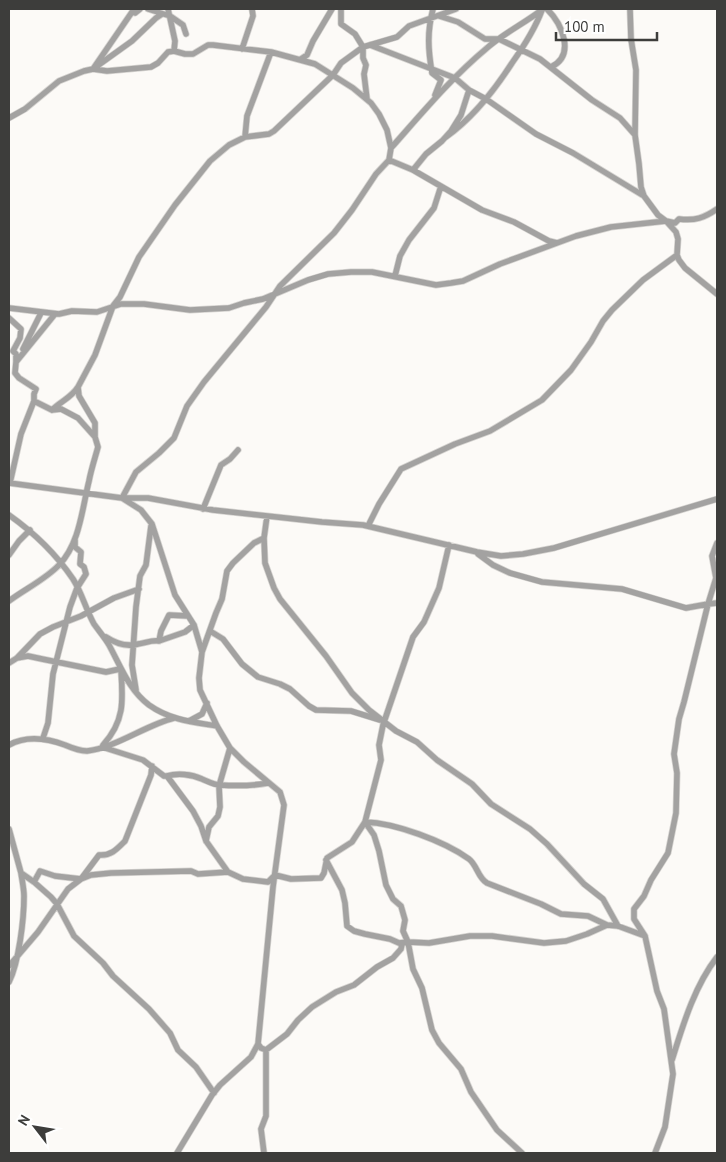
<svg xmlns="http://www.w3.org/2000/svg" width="726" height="1162" viewBox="0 0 726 1162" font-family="'PT Sans',sans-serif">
  <rect width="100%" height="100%" fill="#fcfaf7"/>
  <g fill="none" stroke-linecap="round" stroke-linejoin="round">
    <defs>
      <path id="street" d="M140 9 135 13 132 12 93 69 132 41 156 18 162 14
        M148 9 170 16 183 25 186 34
        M168 9 175 41 174 51
        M341 9V24L355 34 363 47V58L366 65 364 74 367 99
        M433 9C427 32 428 49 432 73L441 80 435 95
        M547 9C562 24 576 55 551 67
        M630 9 631 39 636 70 635 135 639 164 641 187 644 196 658 215 666 221 676 232 678 239 677 255 679 260 685 268 717 294
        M439 16 458 22 485 39H499L540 59 592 100 620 118 635 135
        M370 45 455 78 469 90 486 99 536 134 573 153 644 196
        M242 49 253 16 252 9
        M301 59 307 55 313 41 332 9
        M9 118 25 109 59 81 84 71 93 69 107 71 151 67 158 63 168 52 174 51 185 54H193L208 45H213L271 52 315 64 353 88 371 103 379 114 387 130 391 148 389 160 376 174 352 210 334 233 280 286 266 307 204 382 187 406 174 438 159 453 136 472 122 498 141 510 152 524 175 595 194 625 202 652 199 678 200 690 217 726 230 748 244 762 280 792 284 805 273 887 258 1044 251 1057 220 1085 212 1095 177 1153
        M245 137 247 116 271 52
        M446 137C474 117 494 91 512 63 524 46 535 29 542 10
        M391 148C422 113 451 78 487 48 504 33 525 23 543 9
        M389 160 413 170 482 210 514 222 549 241 557 243 576 236 611 227 666 221 675 223 679 219C695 221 704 218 717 209
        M413 170 426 154 442 141 451 131 461 115 469 90
        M395 276 400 256 409 240 434 208 441 186
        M9 308 59 314 72 311 97 312 121 304H144L190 310 229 308 244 303 263 299 308 280 328 274 351 272H372L436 285 451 283 463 281 500 264 557 243
        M9 318 21 329 20 338 13 351 16 354V362
        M23 349 41 313
        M34 401V394L36 389 19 378 15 373 16 362 55 314
        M52 410C61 401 71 398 78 387
        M95 437V423L79 396 78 387 95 355 113 306 120 297 139 257 175 205 210 161 229 145 245 137 269 134 274 131 333 75 341 63 363 47 397 37 409 26 456 9
        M9 483 122 498H148L213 510 322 522 363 525 477 552 501 556 523 554 554 548 717 499
        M203 509 221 465 230 459 238 450
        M9 515C33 532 56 554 73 579 82 593 86 610 94 624 99 631 105 638 109 645 121 667 129 690 149 705 170 720 193 722 217 726
        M267 516 264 538 265 563 274 588 280 599 326 656 352 693 369 710 396 731 417 742 437 760 472 784 491 804 530 829 547 844 584 884 603 899 618 926
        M368 526 379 504 401 469 455 444 490 431 542 400 571 370 591 342 603 321 612 310 643 280 677 255
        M717 543 712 556 716 578 708 604 717 603
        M478 554 493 565 510 573 542 582 622 589 686 608 708 604 684 702 679 719 674 754 677 773 676 813 668 853 651 880 644 896 634 909V919L645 936
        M9 555 19 541 30 530
        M9 601C25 589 46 579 59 565 80 543 82 509 89 481 91 470 95 458 98 447L95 437 78 418 61 409 52 410 34 401 21 434 10 483
        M210 631 223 639 242 664 258 677 280 684 290 689 309 706 316 710 351 711 380 720
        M106 637C115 643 127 647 138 644 146 643 151 640 159 641L161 631 169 615 188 616
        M159 641 185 632 194 625
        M202 652 216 613 222 599 227 571 233 563 254 543 264 538
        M17 658 28 656 42 659 106 672 120 669
        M9 663 17 658 40 634 53 627 81 616 114 598 139 589
        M136 690 132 665 136 607 140 576 146 565 151 526
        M189 721 202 714 207 703
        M43 738 48 723 53 674 70 607 77 588 86 574 84 567 80 564 81 552 75 547V540
        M9 745C27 735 46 738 65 745 72 748 79 751 87 751 115 748 146 725 174 718
        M103 745C125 721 123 700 121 670
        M102 747 143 760 164 776H167L193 811 201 826 206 841 228 872 243 879 268 882 275 875 291 879 321 878 324 873 327 858 352 842 365 822 381 760 379 745 383 725 413 637 424 622 439 588 449 545
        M167 776C177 773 191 774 202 779 207 781 214 785 220 785 236 786 252 786 268 783
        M365 822 374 835 379 851 386 885 393 899 401 906 405 920 403 931 408 942 429 943 470 936H492L544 943 566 941 587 934 607 925 618 926 645 936 657 991 664 1009 673 1074 665 1127 655 1153
        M365 822C395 823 444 841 469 859 477 865 478 878 487 883L541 904 561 914 588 916 607 925
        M9 829 21 873 34 882 51 897 57 904 74 936 103 963 113 976 149 1009 170 1033 178 1050 196 1067 214 1093
        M206 841 209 827 218 816 220 807 219 786 230 748
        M326 860 342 890 345 903 347 926 354 931 365 934 390 939 399 943 408 942 413 969 422 988 432 1030 439 1043 461 1069 471 1092 497 1130 522 1153
        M34 882 40 871 55 876 81 879 91 875 111 873 191 871 198 874 228 872
        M9 966 38 932 68 889 81 879 99 855C111 856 117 849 125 841L151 775 152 766
        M9 982C19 962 24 919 24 896 24 889 22 880 21 873
        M258 1044 261 1048 266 1050 287 1034 298 1020 312 1007 336 992 354 985 377 967 393 958 401 949 402 944
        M672 1060C683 1025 694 987 717 957
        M264 1153 261 1129 266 1116V1050"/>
    </defs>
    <use href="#street" stroke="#d6d4d1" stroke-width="7"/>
    <use href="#street" stroke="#a3a2a1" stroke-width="5.5"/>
  </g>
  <rect width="726" height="1162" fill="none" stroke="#3d3d3b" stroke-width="20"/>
  <g transform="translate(35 1127) rotate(301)" stroke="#ffffff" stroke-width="4" paint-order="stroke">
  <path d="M0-4L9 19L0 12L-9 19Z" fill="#3d3d3b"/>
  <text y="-8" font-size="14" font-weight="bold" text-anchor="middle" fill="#3d3d3b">N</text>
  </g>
  <path d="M556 32v8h101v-8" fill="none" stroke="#3d3d3b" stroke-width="2.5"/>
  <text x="564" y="32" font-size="15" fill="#3d3d3b" stroke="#ffffff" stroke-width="4" paint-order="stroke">100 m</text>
</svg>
